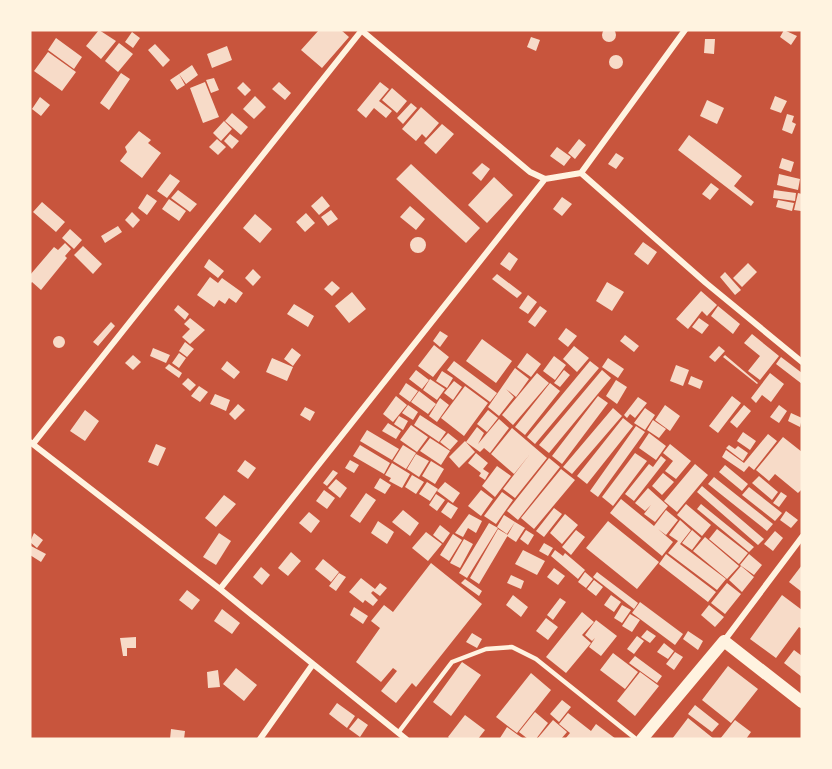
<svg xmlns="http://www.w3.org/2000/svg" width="832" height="769" viewBox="0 0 832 769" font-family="'Source Sans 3',sans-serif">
  <rect width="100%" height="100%" fill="#c8553d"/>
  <path fill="#f7dbc8" d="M602 35a7 7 0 1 1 14 0a7 7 0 1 1-14 0Z
    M99 30 116 41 101 59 86 46Z
    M319 30H341L349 37 322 68 301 50Z
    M784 30 797 36 791 45 780 37Z
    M132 32 140 38 133 48 125 42Z
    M531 37 540 40 536 51 527 47Z
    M56 38 82 57 74 69 48 50Z
    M705 39H715L714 54 704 53Z
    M119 43 133 54 118 72 105 61Z
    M155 44 170 60 163 67 148 50Z
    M227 46 232 60 212 68 207 54Z
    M48 52 76 72 62 91 34 71Z
    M609 62a7 7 0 1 1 14 0a7 7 0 1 1-14 0Z
    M192 65 198 75 186 84 179 74Z
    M121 73 130 79 109 110 100 103Z
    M179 74 185 85 177 90 170 80Z
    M214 78 219 90 211 93 206 80Z
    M205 82 219 117 203 123 190 88Z
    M243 82 251 90 245 96 237 88Z
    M279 82 291 93 285 100 272 89Z
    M380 82 389 89 379 101 392 111 386 118 374 108 366 118 357 110Z
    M392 88 407 101 397 113 382 100Z
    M255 96 266 107 254 119 243 109Z
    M775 96 787 101 781 113 770 109Z
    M40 97 50 105 41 116 32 109Z
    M707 100 724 108 717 124 700 116Z
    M411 103 417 108 403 124 397 118Z
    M421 107 439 123 426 138 422 134 416 141 402 129Z
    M232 113 248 127 241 135 225 121Z
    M787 114 794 116 792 122 796 124 792 134 782 130Z
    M224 121 232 129 221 141 213 133Z
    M442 124 454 134 436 154 424 143Z
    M139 131 151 140 148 143 161 153 142 178 120 161 127 152 125 147Z
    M230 134 239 141 232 149 224 141Z
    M689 135 742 176 734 186 754 202 751 206 678 150Z
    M217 139 226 147 218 155 209 147Z
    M579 139 586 145 575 159 568 153Z
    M557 147 571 157 564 166 550 156Z
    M616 153 624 158 616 169 608 164Z
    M782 158 794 162 791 172 779 168Z
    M482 163 490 169 481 181 472 173Z
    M411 164 480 228 466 243 396 179Z
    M170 174 180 181 167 198 157 191Z
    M779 174 800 179 798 190 777 185Z
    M494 177 513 195 487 223 468 205Z
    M711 183 719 189 710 200 702 194Z
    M178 190 197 204 190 212 171 198Z
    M774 190 796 193 795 201 773 198Z
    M798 193 802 194 801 211 794 210Z
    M147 194 157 201 147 215 138 208Z
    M322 196 330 206 319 215 311 206Z
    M562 197 572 204 562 216 553 209Z
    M169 199 186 211 179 221 162 209Z
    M778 200 794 203 792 211 776 207Z
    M42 202 65 222 56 232 33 212Z
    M410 206 425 219 416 230 400 217Z
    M331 210 338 219 328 226 321 217Z
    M132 212 140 220 133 228 125 220Z
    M306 213 315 223 305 232 296 222Z
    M255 214 272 229 260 243 243 228Z
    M118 226 122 232 105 243 101 236Z
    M70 229 82 240 74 249 62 238Z
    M410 245a8 8 0 1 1 16 0a8 8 0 1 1-16 0Z
    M643 242 657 252 648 265 634 254Z
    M65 243 71 249 65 256 67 258 41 290 32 282 30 284V275L54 247 58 250Z
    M83 246 102 264 93 274 74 255Z
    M509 252 518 259 510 271 500 264Z
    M209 259 224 271 218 278 204 267Z
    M748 263 757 272 742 287 733 278Z
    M253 269 261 277 253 286 245 278Z
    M725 272 741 290 735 295 720 277Z
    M497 274 522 293 517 298 492 279Z
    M210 277 218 283 222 278 243 293 236 303 229 298 225 304 219 300 214 307 197 295Z
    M332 281 340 288 332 296 324 289Z
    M607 282 624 292 612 311 596 301Z
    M701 291 717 305 707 316 702 311 688 329 676 319Z
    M352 292 366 309 349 323 335 306Z
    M528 295 537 302 528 314 519 308Z
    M294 304 314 316 308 327 287 314Z
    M178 305 189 314 185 320 174 310Z
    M540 306 547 311 535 327 528 322Z
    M718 306 740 324 733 334 711 316Z
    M190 318 205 330 190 344 182 337 190 329 184 324Z
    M699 318 709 325 702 334 692 327Z
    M111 322 115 326 98 346 93 342Z
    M566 328 577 336 568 347 558 339Z
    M440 331 448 336 440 347 433 341Z
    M752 334 779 356 760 380 748 371 760 356 744 343Z
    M625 335 639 346 634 352 620 341Z
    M53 342a6 6 0 1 1 12 0a6 6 0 1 1-12 0Z
    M482 339 512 361 496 383 466 361Z
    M185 342 194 349 187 357 179 351Z
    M434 345 449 357 433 377 418 366Z
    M574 346 589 358 577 372 563 359Z
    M719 346 725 351 715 362 709 357Z
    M153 348 170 355 166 363 150 356Z
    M292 348 301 355 293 366 284 359Z
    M179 353 186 358 179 368 172 363Z
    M527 353 541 364 531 377 517 367Z
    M133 355 141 362 133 370 125 363Z
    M725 355 758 383 757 384 723 357Z
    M554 356 566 365 555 380 543 371Z
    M781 357 802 373V384L776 364Z
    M272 358 293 367 287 381 266 372Z
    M608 358 624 369 618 378 602 367Z
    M227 361 240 372 234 379 221 369Z
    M454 361 497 393 490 402 447 370Z
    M590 361 599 368 535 444 527 437Z
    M169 364 182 373 179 378 165 368Z
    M676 365 689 370 683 386 670 381Z
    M515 368 529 379 516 397 506 389 514 397 499 416 488 407Z
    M416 370 429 380 422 389 409 379Z
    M564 370 570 375 560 387 554 383Z
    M602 370 611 378 549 453 539 445Z
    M442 371 453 378 447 388 436 381Z
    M537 373 549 383 513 425 502 415Z
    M770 373 784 384 771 402 762 395 756 403 751 398Z
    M691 376 703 381 700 389 688 384Z
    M188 378 196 385 190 391 182 384Z
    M430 379 445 389 437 400 423 390Z
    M616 380 627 387 617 404 606 396Z
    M454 381 462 387 453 400 444 393Z
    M406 383 418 391 410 402 399 394Z
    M550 383 560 391 525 435 515 427Z
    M199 386 208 392 200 402 191 396Z
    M465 386 488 403 464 436 441 418Z
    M419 391 436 404 428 414 411 402Z
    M215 394 230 400 226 411 210 404Z
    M396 396 407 405 393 422 383 414Z
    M598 396 608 403 562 464 552 456Z
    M732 396 741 403 718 433 709 426Z
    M638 397 647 403 635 418 630 414 627 418 624 415Z
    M440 398 449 405 437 422 429 416Z
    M238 404 245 410 235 420 229 414Z
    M408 405 418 412 413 420 402 413Z
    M665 405 680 416 670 431 655 420Z
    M744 405 751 411 737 428 730 422Z
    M779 405 787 411 779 423 770 417Z
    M305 407 315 412 310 421 300 415Z
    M613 408 622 416 572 474 563 467Z
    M645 408 655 415 645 430 634 423Z
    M85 410 99 421 85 441 70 431Z
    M488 410 498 418 487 432 477 424Z
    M791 413 802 418 800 427 788 421Z
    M420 415 446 432 439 442 414 425Z
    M399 416 408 421 403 430 394 424Z
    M623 418 633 426 587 484 577 476Z
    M499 419 509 428 490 453 484 448 480 452 466 442 477 427 484 433 478 444Z
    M653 420 666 429 659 438 647 430Z
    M388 423 401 431 396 439 382 431Z
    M411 425 428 437 417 452 400 440Z
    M636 426 645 432 598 497 590 491Z
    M512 428 547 458 515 498 503 489 530 454 514 474 491 454Z
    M367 430 399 449 392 460 360 441Z
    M743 432 756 441 750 450 737 441Z
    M448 433 458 441 450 450 440 442Z
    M649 433 666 446 656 460 639 448Z
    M768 434 777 441 754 470 749 466 744 472 722 457 726 450 744 463Z
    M783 437 802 452V489L798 493 775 474 769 481 756 470Z
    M430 438 450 451 441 465 420 451Z
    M465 441 475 452 459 468 449 457Z
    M156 444 166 448 158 466 148 462Z
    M670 444 691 461 676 479 665 471 673 461 663 453Z
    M360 445 390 463 384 474 353 456Z
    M403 445 416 453 406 469 393 461Z
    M729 445 735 449 738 446 748 453 743 461 726 448Z
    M476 453 488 463 483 469 489 473 485 480 479 476 481 473 468 463Z
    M635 453 647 461 613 506 602 497Z
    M416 454 429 461 419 477 407 469Z
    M661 456 666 460 634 501 625 494 649 464 653 467Z
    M549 458 560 467 518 520 507 511Z
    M245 460 256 468 248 479 237 471Z
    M350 460 359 465 354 473 345 468Z
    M431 461 444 469 435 484 422 476Z
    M392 463 410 474 402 488 389 481 391 478 385 475Z
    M695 464 708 475 677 512 664 501Z
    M725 465 748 484 742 491 719 472Z
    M497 466 511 476 495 497 482 486Z
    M561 469 575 480 534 529 521 518Z
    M333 470 338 473 327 486 323 483Z
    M663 473 674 482 662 495 652 486Z
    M412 475 424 482 416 494 405 487Z
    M759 476 778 492 772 500 752 483Z
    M714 477 773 524 767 531 708 484Z
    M380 478 391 485 385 494 374 488Z
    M336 479 347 488 340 498 328 488Z
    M427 482 438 489 430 501 419 494Z
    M445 482 460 493 453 503 437 491Z
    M702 486 764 539 758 545 697 492Z
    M749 487 782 513 775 521 742 495Z
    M648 488 668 506 655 522 644 514 651 505 645 511 635 503Z
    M324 490 335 498 327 509 316 501Z
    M481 490 493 499 481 516 468 506Z
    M502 492 513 500 496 524 484 516Z
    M781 492 787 496 779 507 773 503Z
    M366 493 376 500 360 523 350 516Z
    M436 494 445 500 437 511 429 505Z
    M224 495 236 504 216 527 205 518Z
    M621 499 654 526 666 510 678 520 666 535 658 529 673 542 662 556 610 513Z
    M448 502 458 508 451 519 441 512Z
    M686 504 711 525 702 536 677 515Z
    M701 504 754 547 749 552 697 509Z
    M554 508 562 514 544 537 536 531Z
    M403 510 419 523 410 536 392 522Z
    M786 511 798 520 791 528 780 520Z
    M309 512 320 521 311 533 299 523Z
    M469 514 482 521 476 533 468 528 463 537 455 533Z
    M565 514 578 525 562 544 550 533Z
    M504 515 515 522 507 534 497 527Z
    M680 520 691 530 680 544 726 579 717 590 668 553 678 541 669 535Z
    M378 521 394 532 387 544 371 533Z
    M608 521 659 562 637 589 586 548Z
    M515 522 525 528 516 542 507 536Z
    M489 523 498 528 467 578 459 573Z
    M440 525 450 533 443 543 433 535Z
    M498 529 508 535 479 584 470 578Z
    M717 529 748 553 739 564 709 539Z
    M526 530 534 535 528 545 520 539Z
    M576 530 585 537 571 555 562 547Z
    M692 530 701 538 692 550 682 543Z
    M775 531 783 538 773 551 764 544Z
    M426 532 442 544 428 561 412 548Z
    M34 533 43 540 37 548 30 542Z
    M219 533 231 541 216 565 203 557Z
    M453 534 462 540 449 561 440 555Z
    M705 537 739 566 727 579 693 551Z
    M464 539 473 544 460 568 450 563Z
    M544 543 553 548 548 556 539 551Z
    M31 546 46 554 41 562 30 555Z
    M523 550 545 561 537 575 515 564Z
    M555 550 563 556 565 553 585 570 578 579 551 556Z
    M291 552 301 561 288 576 278 568Z
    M666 554 716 592 708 602 659 564Z
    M749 554 762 565 754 575 740 565Z
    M323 559 339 572 331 582 315 569Z
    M431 563 482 604 416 687 412 683 396 703 381 691 397 671 393 668 381 682 356 662 380 628 371 621 384 605 393 612Z
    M802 565V592L789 582Z
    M741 566 754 577 742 592 729 580Z
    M261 567 270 575 262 585 253 577Z
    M554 568 565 576 558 585 547 577Z
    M585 572 593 579 586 588 578 582Z
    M597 572 638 603 634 609 593 577Z
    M339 573 346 577 336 591 329 586Z
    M511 575 524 581 521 589 507 583Z
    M361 578 375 589 380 583 387 588 380 596 373 591 371 593 378 600 373 606 365 600 363 603 349 592Z
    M465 579 482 591 479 596 461 583Z
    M594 580 603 587 596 596 587 589Z
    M727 583 741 594 725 614 711 603Z
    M187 590 200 600 192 610 179 600Z
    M513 595 528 607 521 617 506 605Z
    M611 595 621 602 614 612 604 605Z
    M782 595 802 610V629L799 627 776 658 750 639Z
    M560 598 566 602 553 620 547 615Z
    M640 602 683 634 675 645 632 613Z
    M622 605 631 610 622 623 614 618Z
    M709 605 724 617 715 627 701 615Z
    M354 607 368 616 363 624 350 615Z
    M222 609 240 623 232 634 214 621Z
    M582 612 594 622 582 635 591 643 566 673 546 657Z
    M630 614 640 620 632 632 622 626Z
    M546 618 558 627 548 640 536 631Z
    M596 620 617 636 601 656 589 647 595 638 592 641 585 635Z
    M647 630 656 636 650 643 641 637Z
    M688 631 703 641 698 650 683 639Z
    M472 633 482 639 477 648 466 642Z
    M637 636 644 641 634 654 627 649Z
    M136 637V648H127V656H123L120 638Z
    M664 643 674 651 668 659 657 652Z
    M794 650 802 656V677L784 663Z
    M675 652 683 657 674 670 666 664Z
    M613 653 638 672 625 689 600 670Z
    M635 656 662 676 657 683 629 663Z
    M462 662 481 675 451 716 433 702Z
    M728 666 758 689 731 723 702 700Z
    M236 668 257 685 244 701 223 684Z
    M218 670 220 687 208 688 207 672Z
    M640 672 659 686 635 716 617 701Z
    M531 673 551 690 517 733 496 717Z
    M562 700 571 707 559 722 550 714Z
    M337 703 355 716 347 728 329 714Z
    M695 705 719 724 712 732 688 714Z
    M535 712 548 723 536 739H528L519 732Z
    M568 713 591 731 596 724 616 739H565L570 733 559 724Z
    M465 715 485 730 478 739H450L448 737Z
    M358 718 368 725 360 737 349 729Z
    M688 718 714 739H672Z
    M553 720 567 732 561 739H537Z
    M735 720 751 732 746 739H720Z
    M507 727 518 735 524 739H502L500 738Z
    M171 729 185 731 184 739H170Z"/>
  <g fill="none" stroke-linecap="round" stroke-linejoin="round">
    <path stroke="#fff3e0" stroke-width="4.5" d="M398 733 452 662 486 649 512 647 536 659 636 739"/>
    <path stroke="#fff3e0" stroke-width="6" d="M361 30 530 172 545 179 581 173 706 283 802 362
      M581 173 685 30
      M30 442 220 589 406 739
      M33 444 362 30
      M220 589 545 179
      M724 641 802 537
      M260 739 313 664"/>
    <path stroke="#fff3e0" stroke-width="12" d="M642 739 724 641 802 702"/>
  </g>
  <rect width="832" height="769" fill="none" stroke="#fff3e0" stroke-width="63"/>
</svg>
